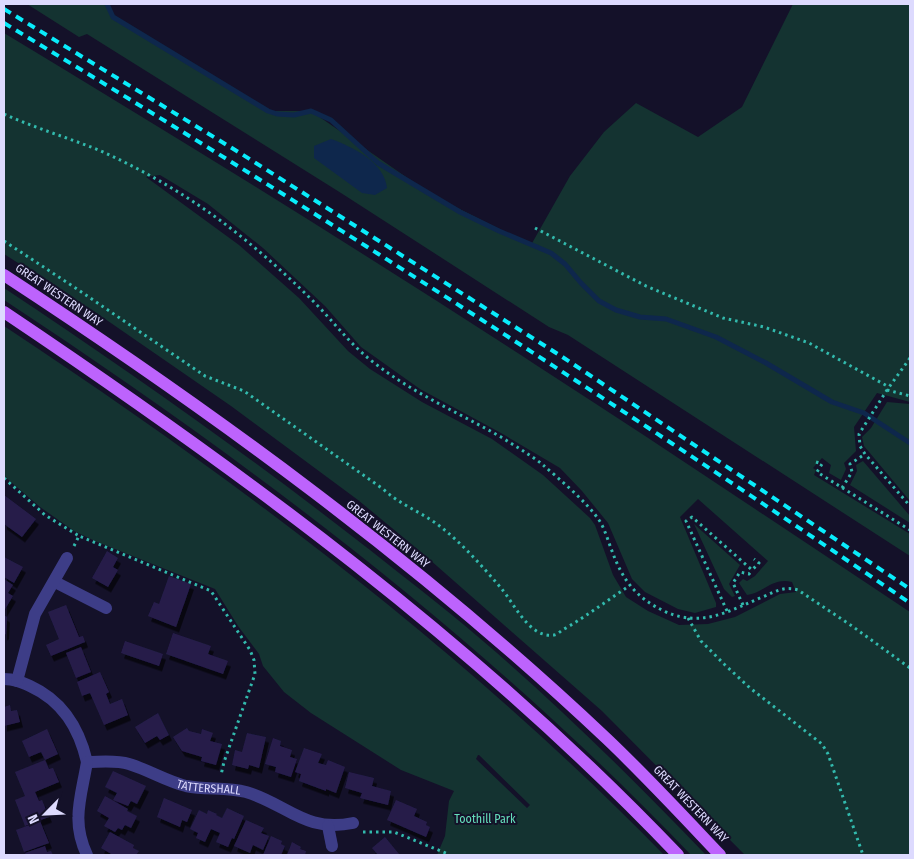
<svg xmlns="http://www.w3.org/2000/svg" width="914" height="859" viewBox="0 0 914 859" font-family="'Fira Sans Condensed',sans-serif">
  <defs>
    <filter id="shadow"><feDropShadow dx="3" dy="5.5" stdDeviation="0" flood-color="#0009"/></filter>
  </defs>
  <rect width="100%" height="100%" fill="#141129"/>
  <path fill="#143331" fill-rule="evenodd" d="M27 4H107L113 17 268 111H311L432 195 531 245 570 176 604 132 636 103 698 137 742 107 793 4H910V402L877 393 854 427 856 451 844 463 846 469 841 480 829 473 831 465 822 458 813 468 816 470 814 475 910 534V556L568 335 549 327 341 193 87 34 79 37Z
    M4 33C183 141 361 251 536 365 662 446 786 530 910 612V855H745L602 711 421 552 358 500 231 406 95 312 4 254ZM160 175 208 204 263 248 325 306 361 347 420 389 501 433 560 468 582 491 608 523 632 579 645 592 678 609 695 613 716 607V603L680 517 698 499 768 561 755 576 747 581 743 579 739 583 747 595C764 593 772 577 792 582L796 592 780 594 735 617 708 624 679 625 648 611 626 597 613 575 595 525 590 518 543 475 492 439 422 402 370 369 348 351 299 298 239 245 146 177Z
    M4 288C129 371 251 457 370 550 413 584 456 617 497 653 570 717 639 785 706 855H691C487 641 250 462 4 300Z
    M4 326C239 481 467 653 664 855H437L445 836 449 801 454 791 401 770 311 713 284 692 263 666 259 654 238 626 215 589 95 541 74 531 40 507 4 476ZM478 755H479L530 805 527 808 476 759Z
    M887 402 910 404V501L864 446 862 437 871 428Z
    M863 461 910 516V523L850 485 857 471 856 465Z
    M694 524 740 565 729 584 735 596 732 597 724 589Z"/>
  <path fill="#0e274c" d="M331 139C353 147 384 162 387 188L375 195 362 193 314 158V146Z"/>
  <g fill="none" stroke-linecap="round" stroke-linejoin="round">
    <path stroke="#0e274c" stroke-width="5" d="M107 4 113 17 268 111 277 114 294 115 311 111 331 120 378 163 460 212 499 231 551 253 565 264 581 283 599 301 616 310 640 317 666 319 716 337 766 363 832 402 864 413 910 443"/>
  </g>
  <path fill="#251d4a" filter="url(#shadow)" d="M4 495 36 519 22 537 4 524Z
    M107 551 118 558 113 567 118 570 108 587 92 578Z
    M4 557 23 567 14 583 4 577Z
    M169 576 191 584 176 627 148 616 154 602 159 604Z
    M4 579 13 585 8 593 13 596 4 611Z
    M66 605 79 637 83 636 85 642 51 656 46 645 59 639 48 612Z
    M4 615 7 617 6 634 4 635Z
    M173 633 211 646 208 654 228 661 223 674 166 654Z
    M125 641 163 654 159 666 121 653Z
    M81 647 91 672 76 678 66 653Z
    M100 672 109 692 106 694 110 704 122 699 128 715 104 725 90 693 82 696 77 682Z
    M10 705 11 711 17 710 20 722 4 726V707Z
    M158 713 169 735 160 740 157 736 145 743 135 727Z
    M187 728 189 731 201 734 202 729 213 733 210 741 222 744 216 765 201 761 202 757 182 751 173 737Z
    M47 729 58 754 45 760 49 769 53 768 59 782 35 792 39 801 42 800 49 817 25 826 15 800 25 796 15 772 45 760 41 752 29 757 22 741Z
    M247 733 266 737 259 768 249 765 248 769 232 765 235 750 242 752Z
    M273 738 281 741 280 746 292 750 290 757 297 759 291 777 275 772 276 767 265 764Z
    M304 748 322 754 318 763 326 765 328 760 345 767 336 793 326 789V791L299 781 301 774 295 772Z
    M113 771 146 786 137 804 131 801 128 806 113 800 117 793 105 787Z
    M349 772 374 778 372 786 391 791 388 805 360 798 362 793 345 788Z
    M105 796 128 809 127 811 137 816 131 828 125 825 122 830 118 828 115 832 104 826 109 818 97 811Z
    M164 798 192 810 187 822 182 820 180 827 157 817Z
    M396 800 417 809 414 816 427 822 426 825 430 827 426 837 387 820Z
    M227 808 244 816 234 839 232 838 228 847 216 842 220 833 211 829 205 842 196 838 198 833 190 829 199 810 207 814 208 810 217 814 216 815 222 818Z
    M246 820 264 828 261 833 269 836 263 850 253 845 250 853 234 846Z
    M40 821 49 843 24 852 16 830Z
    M110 832 134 845 133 848 139 851 136 855H113L101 848Z
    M271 836 282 841 281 844 285 846 281 855H263Z
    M385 837 399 854 398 855H378L372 848Z
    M292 842 301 847 300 849 306 851 305 855H287Z
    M45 846 47 852 51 851 53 855H26L25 853Z"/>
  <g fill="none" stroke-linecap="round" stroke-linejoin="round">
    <path stroke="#32baad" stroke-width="3" stroke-dasharray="2.5 4" stroke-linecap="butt" d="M4 114C35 128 69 138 101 151 143 170 183 193 221 221 253 245 285 273 314 302 335 323 352 347 377 365 415 394 459 413 501 437 515 446 529 454 542 464 559 479 586 501 599 520 605 529 608 541 612 551 623 581 636 598 666 612 704 628 730 610 765 596 776 591 785 586 798 590L852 626 910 668
      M535 228 646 286 723 318 764 327 809 343 889 387
      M4 241 77 289 205 376 244 391 383 489C399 504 419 511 437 524 461 542 482 566 501 588 514 603 529 638 553 635 558 635 561 630 566 628 588 615 608 600 629 586
      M910 358 887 390 859 434 860 446 865 454 910 506
      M887 390 910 396
      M816 462 822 464 817 472 910 530
      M4 478 45 515 79 536
      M842 488 852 472 850 464 865 454
      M74 546 79 536 211 591 250 650 254 660 255 674 224 762 221 775
      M743 605 733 583 740 572 749 574 752 570
      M727 611 686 521 692 517 752 570 759 563 754 559
      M688 618 701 641 724 664 750 688 822 744 828 754 863 855
      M363 832H394L448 854"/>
    <g stroke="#3d3d87" stroke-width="12">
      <path d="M55 582 106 608"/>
      <path id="s1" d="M4 679C14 679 21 682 30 686 63 701 79 728 87 762 101 762 116 760 129 764 149 770 166 781 186 786 206 790 226 787 246 792 287 804 305 833 353 823"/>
      <path d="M17 681 35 614 67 558"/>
      <path d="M328 826 332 846"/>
      <path d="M87 855C71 821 81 798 87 762"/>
    </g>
    <path stroke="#bd63fd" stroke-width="12" d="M4 275C215 413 423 565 607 739 646 776 683 816 720 855
      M4 312C244 473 478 645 678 855"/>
    <path stroke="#09ecfb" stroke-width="4" stroke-dasharray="8 6" stroke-linecap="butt" d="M4 9 240 153 561 356 910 589
      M4 23C311 208 614 401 910 603"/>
  </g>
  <g text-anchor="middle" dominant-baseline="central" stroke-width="4" stroke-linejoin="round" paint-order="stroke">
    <g font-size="12" fill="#dddafe" stroke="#141129">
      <text transform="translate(59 295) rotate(34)">GREAT WESTERN WAY</text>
      <text transform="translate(388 534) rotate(38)">GREAT WESTERN WAY</text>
      <text stroke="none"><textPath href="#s1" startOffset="252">TATTERSHALL</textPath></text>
      <text transform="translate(691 804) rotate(46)">GREAT WESTERN WAY</text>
    </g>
    <g font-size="12" fill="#65dfbc" stroke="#141129">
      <text x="485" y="819">Toothill Park</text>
    </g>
  </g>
  <rect width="914" height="859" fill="none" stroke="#dddafe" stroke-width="10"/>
  <g transform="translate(45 814) rotate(246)" stroke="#141129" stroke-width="4" paint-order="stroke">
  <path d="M0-4L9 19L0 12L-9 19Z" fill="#dddafe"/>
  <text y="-8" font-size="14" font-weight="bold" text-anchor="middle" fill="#dddafe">N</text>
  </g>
</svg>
